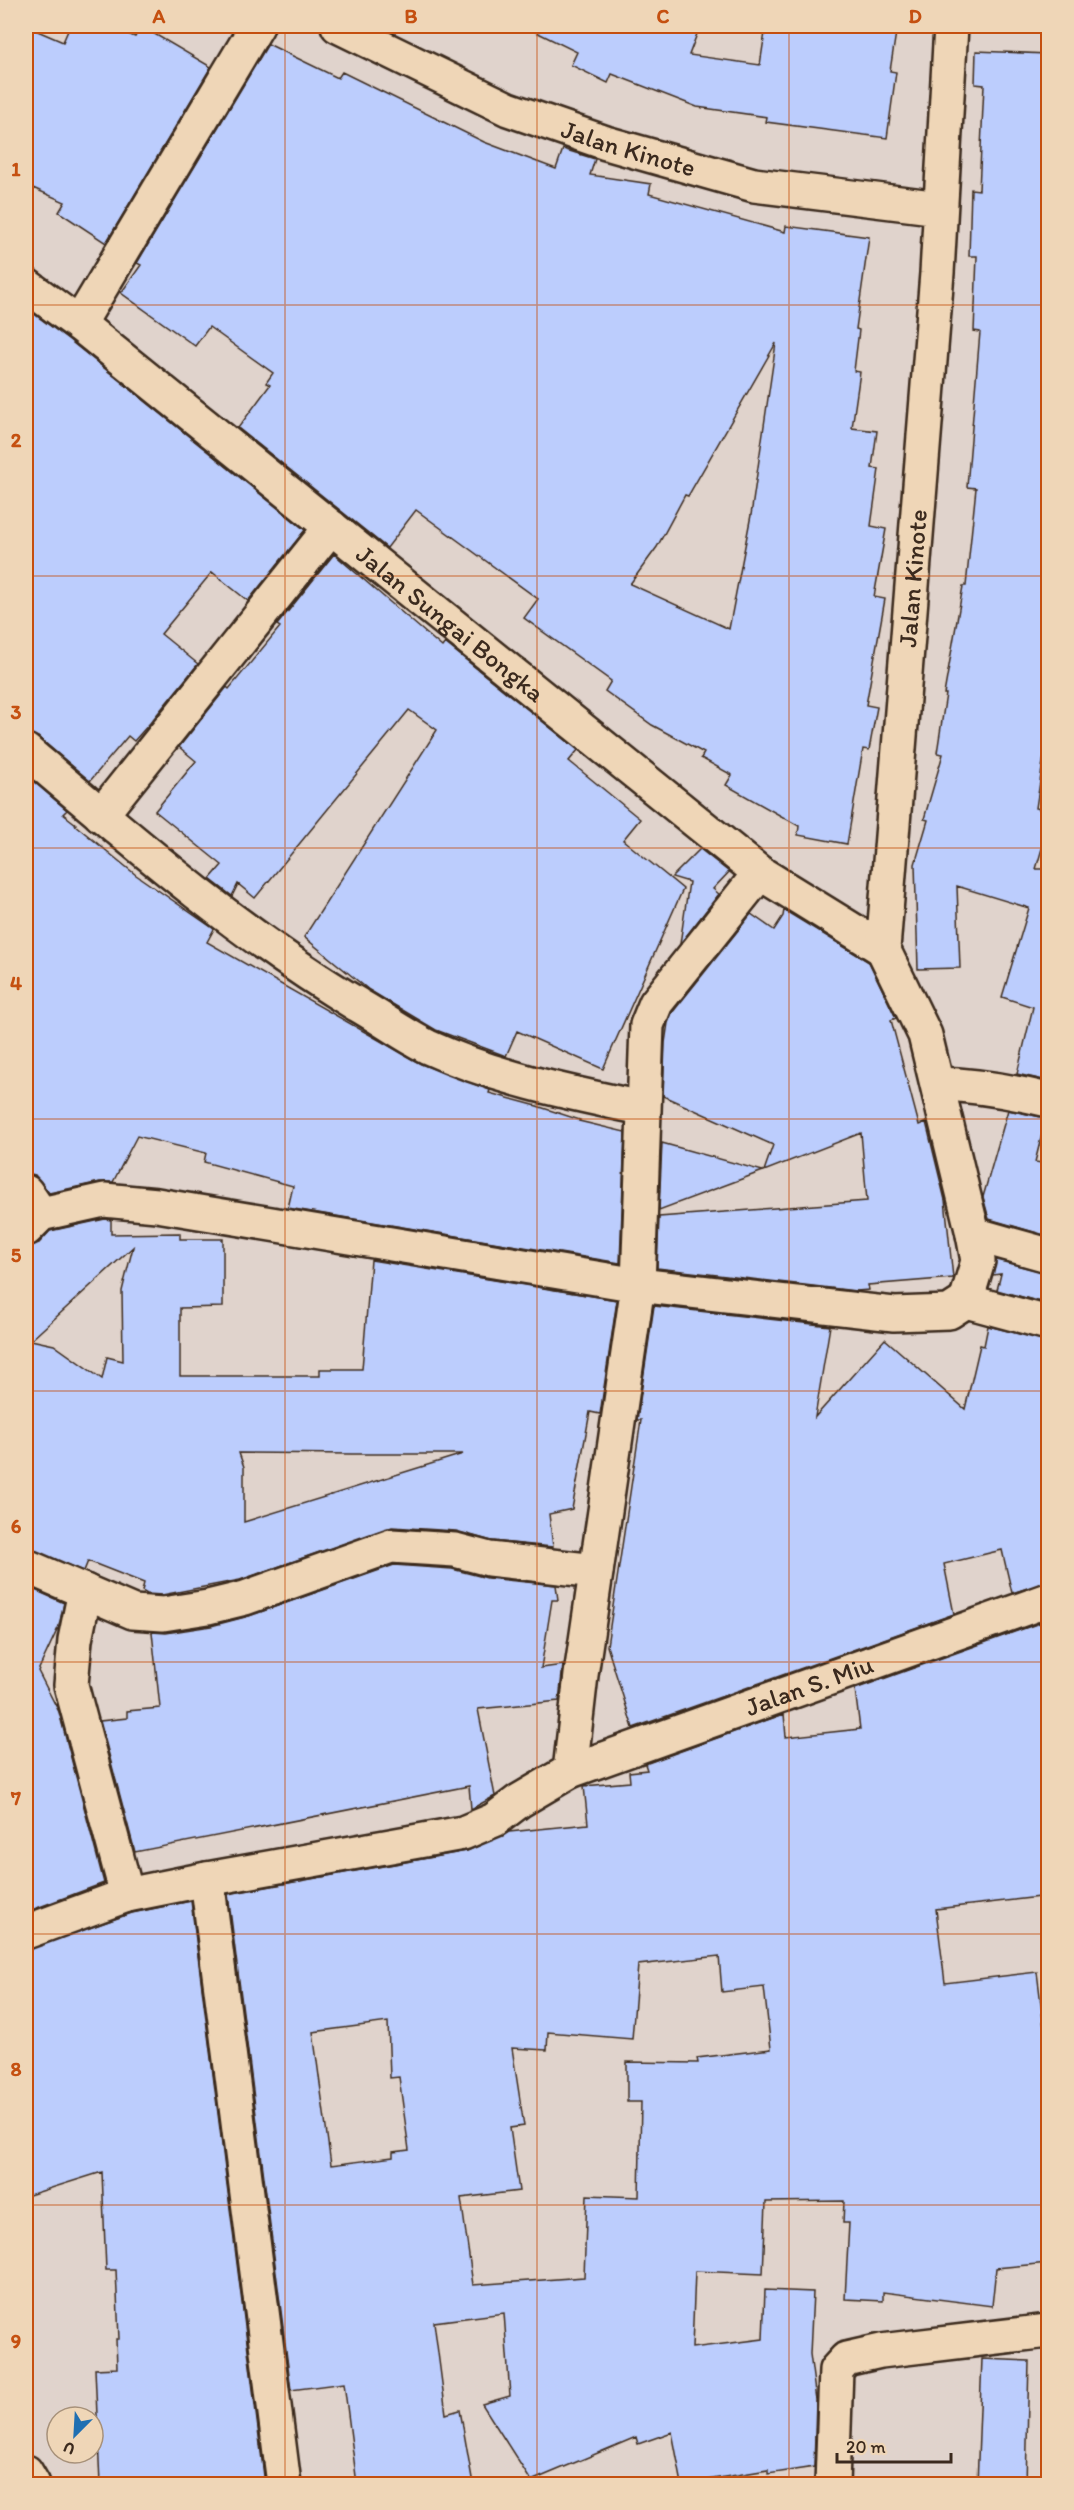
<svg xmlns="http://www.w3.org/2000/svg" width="1074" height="2510" viewBox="0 0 1074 2510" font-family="Itim,sans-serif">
  <rect width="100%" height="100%" fill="#e0d3cc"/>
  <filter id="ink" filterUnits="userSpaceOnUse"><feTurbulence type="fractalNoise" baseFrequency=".0167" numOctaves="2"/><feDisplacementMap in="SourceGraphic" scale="12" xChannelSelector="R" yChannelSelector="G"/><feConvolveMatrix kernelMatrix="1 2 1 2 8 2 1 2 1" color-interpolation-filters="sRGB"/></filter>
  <g filter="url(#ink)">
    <path fill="#bccdfd" stroke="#3b2a1e" stroke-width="1.5" fill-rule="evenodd" d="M26 26 63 42 70 26H109L135 37 141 26 211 67 106 243 59 212 65 202 26 185Z
      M524 26H700L689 55 760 65 766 26H897L890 71 896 72 887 138 766 122 767 117 697 107 612 74 608 83 571 65 577 52Z
      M268 44 338 78 342 72 484 142 556 169 563 149 595 159 590 175 651 184 649 194 785 232 786 226 869 237 856 329 859 330 854 371 860 372 852 428 877 431 872 468 879 469 871 526 886 529 874 597 885 599 866 705 877 707 869 750 863 749 847 844 798 835 799 826 726 785 732 775 701 758 704 753 652 725 605 691 611 681 524 618 538 599 416 510 387 548 238 428 270 385 266 383 273 373 209 327 195 346 121 293 141 265 137 263ZM776 343 751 515 729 629 630 584 657 547 685 495 688 496Z
      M976 51 1048 54V729L1036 808 1048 811V828L1036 869H1048V1081L1017 1074 1033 1007 1002 997 1029 908 957 886 960 968 918 969 915 864 928 820 924 819 943 754 937 753 946 694H944L963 586H966L976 488 967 487 980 332 974 331 977 256H969L971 189 979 190 984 85 975 84Z
      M26 308 68 339 305 530 248 601 212 572 161 634 198 664 150 723 134 741 128 736 90 781 38 737 26 733Z
      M334 554 442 647 445 643 578 750 569 761 640 819 623 840 683 889 603 1069 517 1031 506 1056 436 1030 369 990 304 937 437 730 409 710 255 898 238 884 232 896 210 879 222 865 155 811 196 761 179 747 227 687 229 689 280 627 277 625Z
      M26 775 67 810 63 814 76 824 75 825 136 875 214 929 207 942 421 1064 490 1090 489 1093 537 1106 580 1120 579 1121 625 1132 620 1263 288 1208 293 1186 204 1162 206 1153 137 1136 113 1182H100L49 1193 35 1175 26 1173Z
      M700 849 729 872 713 889 719 894 680 944 689 882 672 877Z
      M784 910 869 962 896 1018 891 1020 919 1125 926 1122 945 1200 953 1278 868 1285 869 1290 856 1291 657 1268 659 1217 867 1201 861 1133 764 1171 773 1145 663 1096 665 1043 668 1023 672 1013 751 914 774 930 783 916Z
      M1008 1110 1046 1118 1035 1162 1048 1164V1236L989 1219 983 1197Z
      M662 1143 763 1171 659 1210Z
      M105 1219 111 1220V1234L180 1233V1239H223V1307L180 1308V1376H320V1369H362L371 1260 617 1300 600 1414 590 1412 572 1509 549 1514 553 1547 492 1541 456 1531 392 1527 240 1580 162 1595 147 1594 142 1591 144 1583 88 1561 84 1571 26 1548V1247L39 1243 50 1231ZM133 1247 122 1291 123 1361 107 1357 102 1379 54 1345 31 1340ZM239 1453 352 1454H463L244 1522V1467Z
      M996 1260 1048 1273V1304L997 1290 1001 1274 993 1275Z
      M654 1306 830 1326 815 1417 885 1339 965 1409 980 1345 984 1346 988 1326 1048 1341V1582L1012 1593 1002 1550 944 1564 954 1614 633 1728 607 1646 641 1420H637Z
      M394 1565 452 1569 487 1578 556 1585 558 1600H552L541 1668 563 1665 559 1701 478 1709 495 1796 471 1809 469 1786 135 1852 100 1721 127 1718V1711L160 1708 152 1632 166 1633 211 1626 249 1616Z
      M26 1586 64 1603 59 1626 38 1671 59 1712 104 1883 26 1912Z
      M1048 1620V1896L936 1909 945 1983 1037 1972 1044 2028 1048 2027V2263L996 2268 992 2306 883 2292V2301L845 2299 849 2223H843L844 2201 766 2202 763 2274 695 2271 692 2348 763 2339 765 2290 813 2292 810 2354 816 2400 814 2467 768 2474V2470L682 2484 672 2432 638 2444 636 2437 531 2481 482 2404 510 2396 504 2313 434 2322 446 2414 460 2410 473 2484H357L344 2383 291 2390 228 1894 467 1851 509 1832 588 1824 584 1786 630 1782 629 1772 647 1770 645 1764 784 1714 786 1737 860 1729 855 1689ZM719 1956 722 1992 764 1987 771 2049 697 2058 698 2063 627 2062V2102H641L639 2197 587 2195 584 2277 473 2285 461 2198 519 2191 510 2128 524 2126 512 2048 547 2050 548 2032 632 2039 638 1965ZM388 2022 390 2078 399 2077 409 2150 393 2152V2157L331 2165 313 2032Z
      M191 1901 265 2484H100L95 2369 117 2368 116 2339H119L116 2270H106L102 2172 26 2196V1950L132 1913Z
      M982 2359 1029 2361 1026 2484H977Z"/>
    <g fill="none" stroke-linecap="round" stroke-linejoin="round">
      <defs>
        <g id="minor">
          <path id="s1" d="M338 26 508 109 606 143 754 185 940 208"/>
          <path id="s2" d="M26 285 79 324 760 873 883 949"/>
          <path d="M79 324 257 26"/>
          <path d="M26 751C132 841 238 933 358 1005 381 1018 404 1035 428 1047 496 1078 570 1093 642 1108"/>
          <path d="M101 815 331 527"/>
          <path d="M938 1084C976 1085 1011 1091 1048 1100"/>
          <path d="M26 1192 41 1214"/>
          <path id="s3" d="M26 1229 41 1214 104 1200 157 1205 638 1285 894 1314 949 1312 966 1301 978 1261 973 1234 925 1035 883 949 937 273 951 26"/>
          <path d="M973 1234 1048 1255"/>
          <path d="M966 1301 1048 1323"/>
          <path d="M26 1566 133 1612 163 1614 208 1607 245 1598 391 1546 455 1550 489 1559 596 1571"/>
          <path id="s4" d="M570 1771 1048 1600"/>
          <path d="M127 1895 207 1879"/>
          <path d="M26 1932 127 1895 71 1685 75 1640 85 1591"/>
          <path d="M26 2472 33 2484"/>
          <path d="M284 2484 207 1879 463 1833 494 1820 519 1801 570 1771 581 1675 638 1285 647 1025 656 1003 760 873"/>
          <path d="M832 2484 836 2370 846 2359 881 2351 1048 2331"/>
        </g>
      </defs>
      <use href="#minor" stroke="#3b2a1e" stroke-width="38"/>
      <use href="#minor" stroke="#efd6b7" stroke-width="33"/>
    </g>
  </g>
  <path fill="none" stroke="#c55010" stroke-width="1.5" stroke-opacity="0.55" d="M285 26V2484M537 26V2484M789 26V2484M26 305H1048M26 576H1048M26 848H1048M26 1119H1048M26 1391H1048M26 1662H1048M26 1934H1048M26 2205H1048"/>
  <g text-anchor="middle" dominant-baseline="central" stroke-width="4.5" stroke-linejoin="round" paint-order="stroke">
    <g font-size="26" fill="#3b2a1e" stroke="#efd6b7">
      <text stroke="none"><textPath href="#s1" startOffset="316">Jalan Kinote</textPath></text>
      <text stroke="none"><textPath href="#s3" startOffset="1701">Jalan Kinote</textPath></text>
      <text stroke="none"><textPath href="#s2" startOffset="543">Jalan Sungai Bongka</textPath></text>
      <text stroke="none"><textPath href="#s4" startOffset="254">Jalan S. Miu</textPath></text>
    </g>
  </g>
  <rect width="1074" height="2510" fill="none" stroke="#efd6b7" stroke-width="66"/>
  <g transform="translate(75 2435) rotate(204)"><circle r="28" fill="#efd6b7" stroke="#a7917a" stroke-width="1.5"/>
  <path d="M0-4.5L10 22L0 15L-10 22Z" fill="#1f6fb2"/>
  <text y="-9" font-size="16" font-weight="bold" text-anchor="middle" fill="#3b2a1e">U</text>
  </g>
  <path d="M837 2453v9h114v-9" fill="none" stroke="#3b2a1e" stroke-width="3"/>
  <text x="846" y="2453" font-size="18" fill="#3b2a1e" stroke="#efd6b7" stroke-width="4.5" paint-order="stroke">20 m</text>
  <rect x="33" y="33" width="1008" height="2444" fill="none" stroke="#c55010" stroke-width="2"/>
  <g font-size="20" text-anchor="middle" font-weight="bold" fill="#c55010">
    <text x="159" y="23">A</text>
    <text x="411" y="23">B</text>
    <text x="663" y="23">C</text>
    <text x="915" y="23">D</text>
    <text x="16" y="176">1</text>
    <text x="16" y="447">2</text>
    <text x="16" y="719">3</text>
    <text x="16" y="990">4</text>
    <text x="16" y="1262">5</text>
    <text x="16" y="1533">6</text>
    <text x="16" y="1805">7</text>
    <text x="16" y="2076">8</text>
    <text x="16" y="2348">9</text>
  </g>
</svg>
